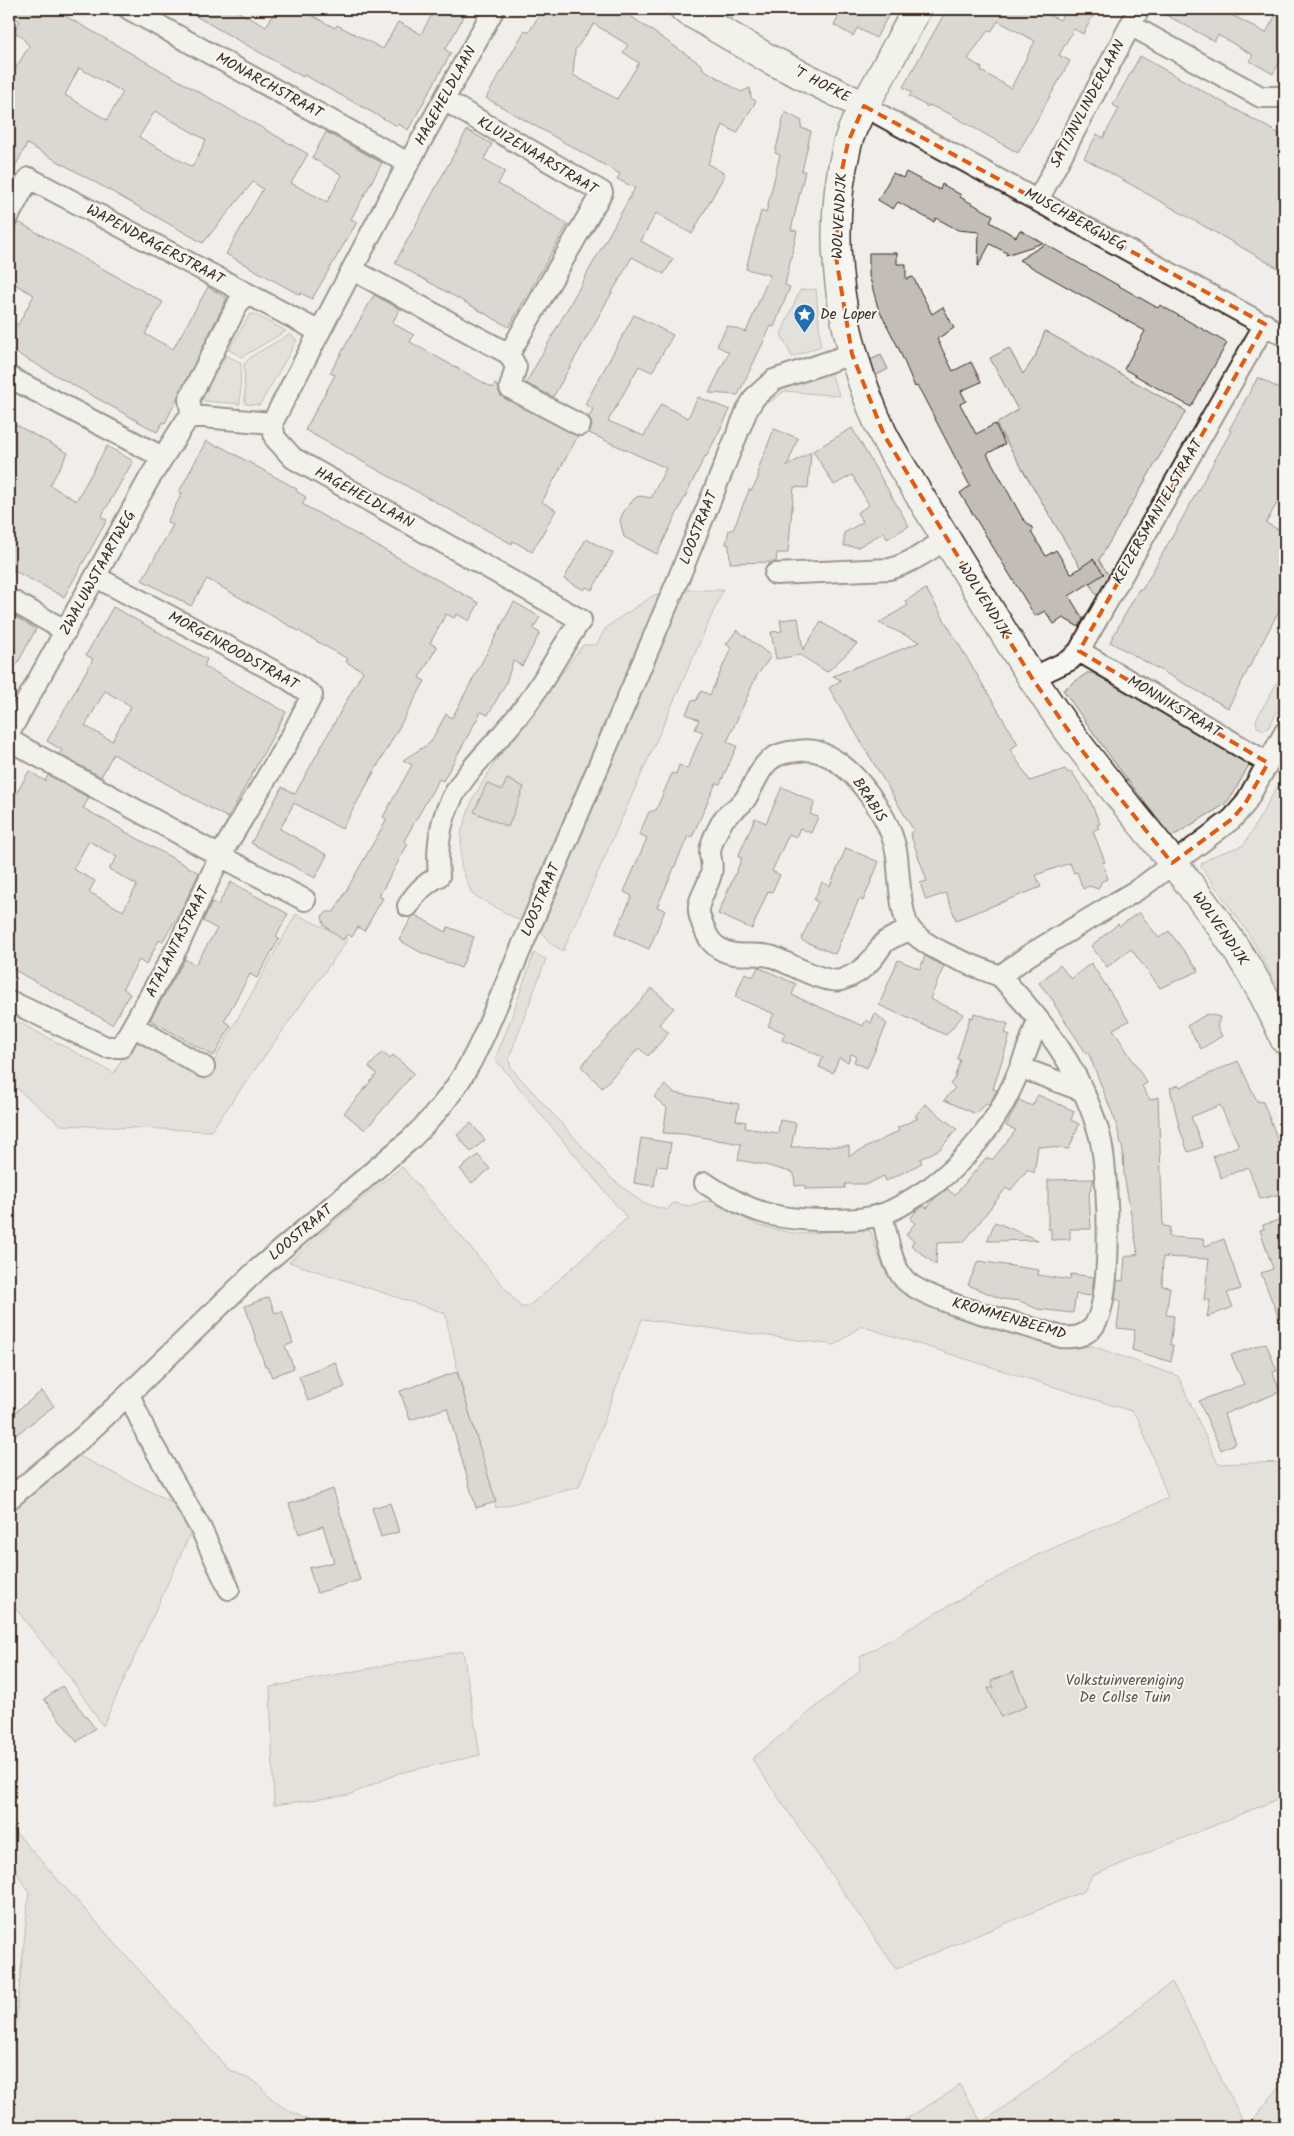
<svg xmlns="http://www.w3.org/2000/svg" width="1294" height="2136" viewBox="0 0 1294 2136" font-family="Kalam,sans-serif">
  <rect width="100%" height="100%" fill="#efeeea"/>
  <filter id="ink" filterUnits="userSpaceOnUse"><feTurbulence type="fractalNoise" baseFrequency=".02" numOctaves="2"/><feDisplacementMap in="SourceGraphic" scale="10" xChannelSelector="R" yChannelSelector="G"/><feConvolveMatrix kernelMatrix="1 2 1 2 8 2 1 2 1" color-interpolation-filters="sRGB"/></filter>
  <g filter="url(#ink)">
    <path fill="#d4d1cc" stroke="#887e75" d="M816 289 821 346 792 357 781 334 800 290Z
      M250 314H254L286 331 242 357 229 350Z
      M1045 331 1186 411 1099 560 1115 585 1103 606 996 424 1018 410 990 358 1009 348 1023 374 1035 357Z
      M290 334 297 340 262 401 259 405 245 404 244 364 252 356Z
      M226 355 241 363 240 404 205 401 202 396Z
      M881 355 888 369 873 377 866 362Z
      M829 370 840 396 785 391 768 403 766 400 779 388Z
      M685 590H723L563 951 551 944 541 931Z
      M664 594 604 724 520 921 472 894 461 866V833L473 798 496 761 583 645H596L606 628 616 620 654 595Z
      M1285 668V697L1269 727 1264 730 1257 727 1256 720Z
      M1087 673H1093L1250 763 1232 796 1224 805 1171 837 1115 763 1063 690Z
      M1285 773V998L1247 931 1201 867 1202 863 1213 856 1244 845Z
      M296 914 348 939 211 1131 61 1125 9 1082V1019L11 1018 114 1073 135 1036 205 1077Z
      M534 953 546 959 509 1058 511 1068 611 1178 643 1203 667 1210 673 1203 689 1206 704 1201 714 1202 759 1226 798 1234 863 1229 871 1232C882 1266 882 1275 912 1297L1050 1342 1074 1348 1092 1346 1178 1376 1218 1464 1285 1462V1796L1092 1876 1084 1891 896 1969 752 1759 859 1672 860 1657 1037 1555 1168 1498 1138 1418 1131 1411 861 1326 835 1345 642 1319 579 1487 496 1508 458 1372 445 1313 289 1262 356 1203 402 1167 521 1307H527L540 1297 627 1218 495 1059 508 1027Z
      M79 1456 180 1506 191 1532 103 1726 71 1679 9 1600V1514Z
      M463 1651 480 1755 399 1773 349 1795 274 1805 270 1687Z
      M9 1825 228 2069 257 2083 273 2100 284 2108 322 2127H9V2063L12 2059 29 1893 9 1859Z
      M1172 1982 1242 2119 1236 2127H893L955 2089 959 2084 982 2123 1109 2031Z
      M1285 2080V2127H1247Z"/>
    <path fill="#c2bdb7" stroke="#3b2a1e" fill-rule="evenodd" d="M9 9H53L308 154 291 183 327 202 342 175 312 158 326 132 382 163 351 219 357 222 312 299 301 293 300 295 226 254 263 189 253 182 203 243 27 144 9 178V64L16 68 29 46 21 36 14 32 20 21 9 15ZM79 68 123 92 107 120 65 95ZM155 111 206 140 192 167 139 137Z
      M183 9H233L266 27 276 9H300L335 28 337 25 383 49 398 22 421 34 435 9H468L445 50 451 53 408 130 398 124 397 126 304 75 303 77Z
      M543 9H620L702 65 703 69 741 92 750 88 751 98 756 101 737 133 723 125 708 164 725 174 692 234 656 213 641 241 673 259 664 274 632 257 553 397 526 383 635 188 617 179 620 174 486 98 525 30 529 32ZM594 24 628 45 623 52 639 63 617 99 573 75 575 50Z
      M843 9H892L876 38 857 28 853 36 834 25Z
      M947 9H1035L1060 20 1066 9H1085L1094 14 1083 34 1074 29 1059 55 1070 61 1018 153 948 113 929 105 928 107 909 96 912 92 903 87ZM998 21 1035 41 1011 88 981 71 982 68 968 59 988 30 991 32Z
      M1155 9H1233L1230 14 1266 33 1279 9H1285V52L1273 74 1250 61 1253 55 1218 35 1214 41Z
      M1140 56 1285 137V272L1084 158 1097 134 1103 138 1119 109 1113 105Z
      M785 112 802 121 801 128 811 131 802 171H805L791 230 797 231 785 285 790 287 774 327 771 326 738 395 709 393 729 352 717 346 727 326 746 332 770 275 746 269 761 211 766 213 780 155 775 153Z
      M467 130 492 144 484 159 505 171 498 184 568 224 509 327 395 263Z
      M906 172 940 190 942 184 961 195 960 197 993 215 990 222 1016 237 1020 230 1043 243 1006 255 1007 253 990 244 978 266 979 232 958 230 936 218 934 222 898 202 893 209 878 200 893 173 903 178Z
      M18 222 163 302 145 334 173 349 208 287 227 298 165 423 163 422 157 432 9 349V320L18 325 34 295 9 281V240Z
      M1045 244 1158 308 1160 305 1227 343 1191 407 1124 369 1145 331 1019 260Z
      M869 253H897V264H906V279L913 277 932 314 943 307 954 328 937 339 953 371 971 362 981 382 961 391 966 401 960 404 976 434 995 424 1005 444 987 454 1023 519 1034 529 1031 532 1046 556 1056 550 1071 574 1093 559 1104 574 1069 596 1083 619 1079 627 1063 618 1054 624 1045 611 1035 616 960 493 970 486 921 392 917 386 915 387 898 347 878 308 869 275Z
      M374 295 400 309 392 323 414 335 410 342 493 388 495 384 498 386 500 395 504 398 578 436 542 502 556 510 532 552 513 541 512 544 305 430 335 375 330 373Z
      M634 315 673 335 652 372 639 366 608 421 644 436 661 404 688 418 698 397 730 410 706 457 705 456 657 554 624 537 620 520 624 511 635 498 640 496 651 498 666 468 589 433 592 425 589 417 593 409 585 404Z
      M1258 377 1285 392V489L1266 523 1285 533V599L1228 708 1110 642 1139 589 1142 590 1191 503 1231 431 1229 430Z
      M9 421 68 453 50 485 76 501 107 446 133 461 101 517 107 520 64 597 9 568Z
      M852 428 909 526 887 539 884 532 858 547 844 546V533L863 522 857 513 869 505 852 475 834 485 813 451Z
      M774 429 798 438 787 466 811 452 808 488 794 487 788 553H777L776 562 730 563 729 545 726 544 729 530H733L749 490H752L758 478 759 467Z
      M206 441 218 447V445L297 489 296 491 306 497 302 504 479 603 469 621 457 614 454 618 446 614 430 643 437 647 419 678 425 681 342 829 294 803 280 829 327 855 315 878 251 843 282 787 295 794 363 671 346 662 348 659 207 579 191 606 142 580 173 525 167 522 182 493 179 492Z
      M586 539 613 553 592 590 586 587 584 590 564 579Z
      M926 589 1018 744 1010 749 1030 781 1065 769 1068 773 1071 771 1089 798 1100 824 1097 825 1099 828 1093 831 1105 862 1102 863 1108 879 1102 881 1098 889 1089 886 1083 889 1077 872 1074 873 1070 863 1036 875 1041 887 956 920 946 893 926 900 920 883 927 881 910 833 914 831 829 688 841 680 833 676 920 642 879 623 908 605 905 601Z
      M514 602 540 617 533 629 540 633 522 666 513 661 506 683 488 715 481 712 443 781 439 779 404 841 408 844 379 896 383 898 364 931 358 927 352 937 347 934 343 940 324 925 322 916 327 912H334L387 819 383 817 412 765 403 760 430 743 446 714 452 718Z
      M113 607 207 659 204 666 286 712 228 818 113 754 101 777 59 754 62 750 47 741 93 659 86 655ZM105 691 131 706 112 741 85 726Z
      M14 616 36 629 9 679V625Z
      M798 618 803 650 821 622 857 644 827 672 800 655 776 659 771 632 782 631 780 620Z
      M737 630 771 656 756 677 727 742 737 746 720 784 716 783 692 837 688 836 657 907 665 910 649 949 615 934 632 896 624 892 647 838 639 834 649 812 656 810 672 773 676 774 679 765 687 769 703 732 695 729 699 720 686 714 692 700 696 701 701 691 710 695 731 648 726 644Z
      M29 771 45 781 48 775 89 798 83 808 199 873 182 909 162 942 159 940 146 965 139 960 123 988 130 994 112 1024 9 967V807ZM89 841 117 857 109 869 137 885 123 911 89 892 95 881 73 869Z
      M507 779 524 787 508 827 474 812 487 783 502 790Z
      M782 787 815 802 810 814 818 817 811 833 800 828 796 837 789 834 772 871 780 875 772 892 768 891 752 929 718 914 742 858 738 857 755 818 766 823Z
      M846 848 879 862 863 901 859 899 835 954 801 940 818 902 814 900 822 882 830 886Z
      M231 882 288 914 276 937 279 939 257 978 250 974 224 1021 231 1025 214 1056 150 1020 185 959 195 965 217 929 203 921 212 902 218 905Z
      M1139 912 1159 938 1169 931 1199 971 1160 988 1131 949 1107 967 1091 946 1118 924 1120 926Z
      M415 915 446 932 448 927 474 937 461 968 420 952 399 940 412 917Z
      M925 956 944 966 930 999 964 1014 946 1035 879 1005 898 960 920 969Z
      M1091 963 1129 1021 1113 1029 1147 1083 1142 1086 1150 1100 1158 1097 1163 1226 1170 1227 1169 1237 1203 1239 1205 1246 1224 1239 1241 1289 1227 1293 1233 1307 1207 1317 1210 1300H1204L1209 1259 1163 1257 1162 1286 1170 1287 1166 1315 1174 1316 1170 1345H1173L1171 1362 1132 1350 1135 1330 1117 1328 1120 1304 1119 1300 1115 1299 1117 1280 1123 1281 1125 1257 1138 1254 1124 1175 1123 1151 1115 1120 1088 1052 1086 1053 1054 1004 1055 1003 1039 983 1060 965 1071 979Z
      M758 967 796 984 792 995 863 1026 866 1020 871 1023 875 1013 887 1024 867 1068 854 1062 856 1056 851 1054 848 1062 839 1058 833 1073 819 1067 823 1057 782 1040 785 1033 768 1026 774 1014 735 997 745 973 753 977Z
      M652 988 674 1008 659 1024 669 1033 648 1056 639 1048 602 1088 581 1066Z
      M974 1013 1008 1024 1005 1033 1010 1035 993 1089 997 1090 989 1105 986 1104 976 1114 944 1100 955 1088 950 1084 954 1079 960 1060 957 1059 970 1017 973 1018Z
      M1207 1014 1220 1017 1217 1027 1222 1036 1201 1049 1187 1026Z
      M382 1052 390 1059 393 1055 414 1073 365 1130 344 1113 377 1074 369 1067Z
      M1238 1061 1257 1101 1263 1102 1273 1127 1285 1161V1193L1260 1199 1248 1167 1221 1178 1213 1156 1238 1146V1144L1220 1105 1191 1117 1203 1147 1188 1152 1180 1130 1170 1088 1179 1085 1180 1087Z
      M665 1085 674 1093 739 1104 736 1120 746 1122 745 1128 778 1133 780 1120 796 1123 791 1147 849 1146V1156L899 1131 897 1128 918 1118 915 1116 925 1104 957 1129 940 1149 920 1159 922 1163 886 1181 884 1176 868 1184H845V1188L805 1189V1185L795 1186 794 1173 765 1165 738 1160 741 1144 683 1134 663 1133 667 1108 654 1097Z
      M1038 1095 1074 1111 1071 1120 1079 1124 1069 1149 1038 1146 1034 1173 1028 1169 1010 1191 1006 1188 964 1242 937 1243 936 1265 911 1245 914 1241 906 1235 915 1223 910 1219 916 1211 924 1206 927 1208 936 1197 947 1189 955 1195 986 1158 993 1159 1016 1130 1006 1126 1019 1100 1032 1106Z
      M471 1123 485 1140 471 1152 457 1135Z
      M641 1138 671 1143 667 1167 657 1166 654 1186 634 1183Z
      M478 1155 490 1169 472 1183 460 1169Z
      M1094 1179 1089 1194 1091 1229H1070V1239L1051 1240V1229H1048V1180Z
      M1285 1218V1331H1284L1261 1273 1273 1269 1260 1230 1264 1229 1263 1225Z
      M995 1222 1038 1240 987 1241Z
      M978 1261 1039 1270 1038 1275 1070 1280 1071 1274 1094 1277 1091 1296 1076 1294 1073 1313 1037 1309 1020 1301 1002 1299 968 1285Z
      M269 1297 275 1313 282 1311 293 1343 285 1346 294 1368 272 1377 267 1366H265L245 1306Z
      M1266 1343 1277 1371 1273 1372 1280 1392 1224 1414 1236 1443 1221 1450 1199 1401 1244 1384 1231 1355Z
      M335 1362 345 1387 308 1401 299 1376Z
      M457 1372 496 1502 476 1508 447 1408 410 1420 400 1391Z
      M42 1391 54 1406 9 1440V1417Z
      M333 1489 360 1580 317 1593 309 1568 334 1562 323 1526 299 1534 289 1504Z
      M390 1503 399 1532 381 1537 372 1508Z
      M1013 1672 1027 1706 1001 1717 988 1688H994L991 1681Z
      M62 1686 95 1728 77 1742 44 1699Z"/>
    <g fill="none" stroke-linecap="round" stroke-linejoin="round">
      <defs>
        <path id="street" d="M129 9 408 163
          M1130 25 1261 97H1284L1285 95
          M864 106 1285 336
          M1038 200 1139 9
          M9 215 29 178 318 331
          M353 270 509 354 602 192 444 100
          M509 354 516 367 510 388 580 425
          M9 377 162 457
          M192 417 189 399 244 292
          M775 574 890 569C911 563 928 551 946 539
          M9 599 66 631
          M1079 651 1268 763
          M1032 678 1070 660 1079 651 1265 324
          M9 733 149 479 186 421 192 417H203L272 423
          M9 740 220 856 292 735 312 695 285 677 96 577
          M408 906C416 892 425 884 439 876 430 785 488 762 532 697 549 672 563 645 581 620L293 458 275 438 272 423 391 195 494 9
          M911 930C902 933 893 936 885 942 881 946 877 953 873 958 865 968 854 976 841 980 824 984 789 963 773 957 752 950 734 961 716 946 711 942 707 936 705 930 691 901 704 899 711 874 713 866 711 861 710 854 710 842 718 830 723 820 729 811 740 808 746 798 761 773 762 753 798 751 805 750 814 750 821 753 856 766 892 820 897 856 899 874 900 917 911 930 927 950 977 967 1000 976L1029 955 1142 887 1232 819 1245 804 1285 732
          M9 1004 14 1003 106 1047H121L178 946 220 856 305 900
          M133 1026 204 1067
          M1022 1068 1083 1091
          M705 1183C749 1212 774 1220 826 1220 845 1220 865 1220 883 1214 900 1208 917 1196 932 1186 992 1140 1015 1089 1038 1019
          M882 1214C887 1235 890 1262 904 1279 924 1302 1028 1325 1061 1337 1073 1338 1084 1337 1093 1327 1114 1301 1108 1182 1102 1147 1099 1128 1092 1111 1084 1093 1065 1049 1033 1011 1000 976
          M129 1394 147 1435 201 1529 229 1589
          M9 1499 83 1437 129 1394 257 1270 411 1139C445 1106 466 1076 485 1033L677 582 747 410 755 397 774 380 852 354"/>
        <path id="secondary" d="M684 9 769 59 864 106
          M917 9C903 35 889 61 875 87 865 105 852 125 847 146 823 243 842 344 883 434 891 450 901 465 910 480 930 512 949 544 969 576 1006 636 1042 698 1086 754 1156 846 1240 932 1285 1040"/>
      </defs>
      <use href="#street" stroke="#3b2a1e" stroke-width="24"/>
      <use href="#secondary" stroke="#3b2a1e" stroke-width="31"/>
      <use href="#street" stroke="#f6f6f2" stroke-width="20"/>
      <use href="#secondary" stroke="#f6f6f2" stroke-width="28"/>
    </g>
  </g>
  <path d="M0 0H1294V2136H0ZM864 106 1265 324 1079 651 1268 763 1245 804 1232 819 1172 863 1084 753 1032 678 884 435 852 354 836 257 840 179 848 142Z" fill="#efeeea" fill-opacity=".55" fill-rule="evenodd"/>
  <path fill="none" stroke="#e8590c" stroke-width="4" stroke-dasharray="10 6" stroke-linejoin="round" d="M864 106 1265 324 1079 651 1268 763 1245 804 1232 819 1172 863 1084 753 1032 678 884 435 852 354 836 257 840 179 848 142Z"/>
  <defs>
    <symbol id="sight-pin" viewBox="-11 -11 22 30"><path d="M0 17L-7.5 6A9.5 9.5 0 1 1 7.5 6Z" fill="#1f6fb2" stroke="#f6f6f2"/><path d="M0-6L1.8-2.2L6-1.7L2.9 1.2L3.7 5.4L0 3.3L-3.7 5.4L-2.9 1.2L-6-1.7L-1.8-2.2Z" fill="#fff"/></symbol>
  </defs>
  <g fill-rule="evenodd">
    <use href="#sight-pin" x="792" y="302" width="25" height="34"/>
  </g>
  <g text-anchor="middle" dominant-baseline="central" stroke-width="4" stroke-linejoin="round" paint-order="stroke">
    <g font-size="15" fill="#3b2a1e" stroke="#f6f6f2">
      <text transform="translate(822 85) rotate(27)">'T HOFKE</text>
      <text transform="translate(269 86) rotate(29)">MONARCHSTRAAT</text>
      <text transform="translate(446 96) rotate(-61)">HAGEHELDLAAN</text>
      <text transform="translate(1088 104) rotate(-62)">SATIJNVLINDERLAAN</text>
      <text transform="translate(537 156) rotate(31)">KLUIZENAARSTRAAT</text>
      <text transform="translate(840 216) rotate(-87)">WOLVENDIJK</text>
      <text transform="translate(1075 220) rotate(29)">MUSCHBERGWEG</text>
      <text transform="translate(155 245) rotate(28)">WAPENDRAGERSTRAAT</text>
      <text transform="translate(364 498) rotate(29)">HAGEHELDLAAN</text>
      <text transform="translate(1158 512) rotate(-60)">KEIZERSMANTELSTRAAT</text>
      <text transform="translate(699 528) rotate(-68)">LOOSTRAAT</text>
      <text transform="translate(98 573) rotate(-61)">ZWALUWSTAARTWEG</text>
      <text transform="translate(984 601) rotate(58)">WOLVENDIJK</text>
      <text transform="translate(233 651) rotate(29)">MORGENROODSTRAAT</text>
      <text transform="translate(1174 707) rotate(31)">MONNIKSTRAAT</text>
      <text transform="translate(869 800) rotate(57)">BRABIS</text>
      <text transform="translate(541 900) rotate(-67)">LOOSTRAAT</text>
      <text transform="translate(1220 929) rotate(55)">WOLVENDIJK</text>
      <text transform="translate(178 942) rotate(-63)">ATALANTASTRAAT</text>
      <text transform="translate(301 1233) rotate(-40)">LOOSTRAAT</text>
      <text transform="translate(1009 1319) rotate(16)">KROMMENBEEMD</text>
    </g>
    <g font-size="15" fill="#3b2a1e" stroke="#f6f6f2" text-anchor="start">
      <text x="820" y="315">De Loper</text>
    </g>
    <g font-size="15" fill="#61544a" stroke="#f6f6f2">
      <text x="1125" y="1681">Volkstuinvereniging<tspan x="1125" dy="17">De Collse Tuin</tspan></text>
    </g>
  </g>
  <rect width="1294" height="2136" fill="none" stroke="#f6f6f2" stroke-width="30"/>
  <rect x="15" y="15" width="1264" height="2106" fill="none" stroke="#3b2a1e" stroke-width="2" filter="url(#ink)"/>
</svg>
